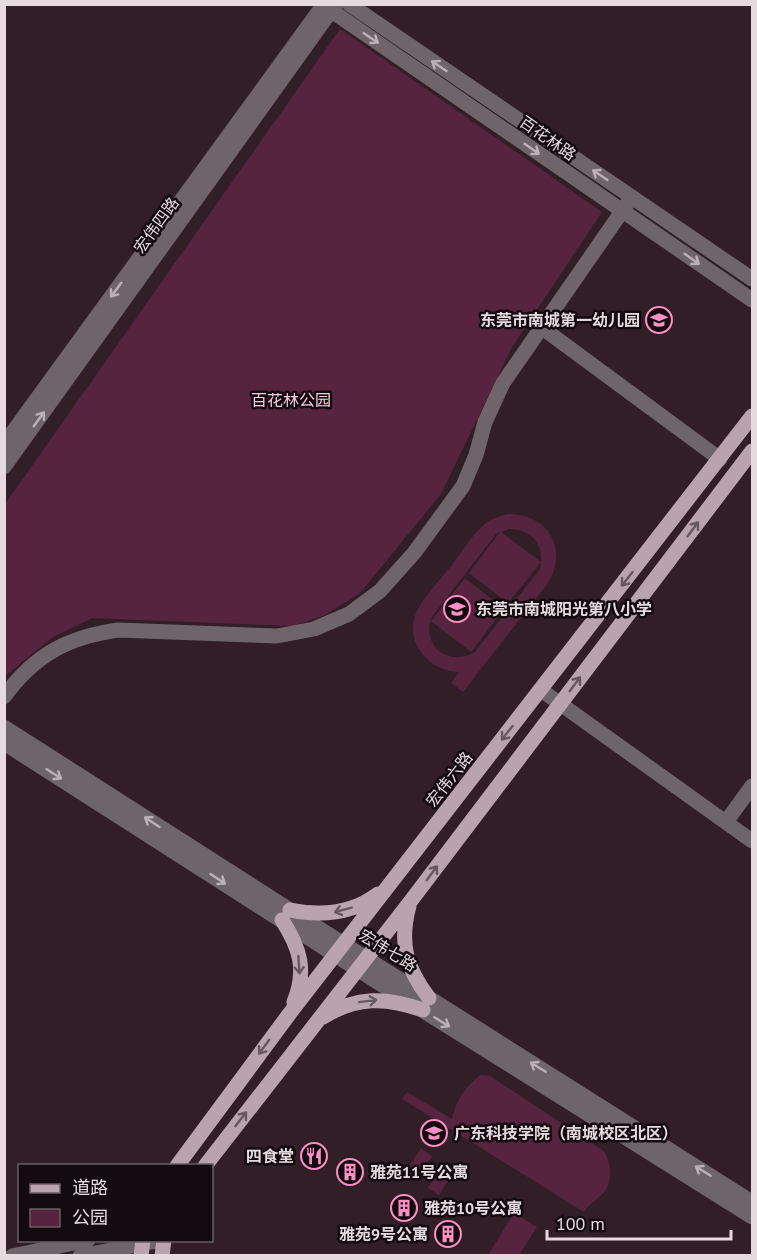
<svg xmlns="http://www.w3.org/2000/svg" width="757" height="1260" viewBox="0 0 757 1260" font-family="'PT Sans','Noto Sans SC',sans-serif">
  <rect width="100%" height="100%" fill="#311e27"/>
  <path fill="#57243f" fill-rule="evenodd" d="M340 29 602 212 512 347 441 494 360 593 325 615 293 626 92 618 53 637 5 676V504Z
    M508 514C548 514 569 548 548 583L463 692 451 683 459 672C429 671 403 642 417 611 425 595 440 580 451 566 462 552 472 534 486 523 493 518 500 516 508 514ZM509 529C532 529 546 546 540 569L475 652C449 667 422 647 431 618L496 534 500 532 469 573 508 603 541 562 501 532Z
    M465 578 504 609 471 652 431 621Z
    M480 1075 490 1076 604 1151C611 1162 613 1181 604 1192 598 1199 590 1203 584 1212L402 1099 407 1092 452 1119C456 1100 465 1087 480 1075Z
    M421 1148 432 1156 416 1181 404 1174Z
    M444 1162 455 1170 439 1195 428 1188Z
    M514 1213 537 1227 519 1255H488Z"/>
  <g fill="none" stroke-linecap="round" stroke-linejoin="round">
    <path stroke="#6f6469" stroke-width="15" d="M349 4 752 279
      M323 5 752 300
      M541 327 720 459
      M4 444 322 7
      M4 467 336 4
      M541 690 752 841
      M4 697C34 655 68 637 118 630L277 636 314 629 349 614 380 591 414 553 463 486 476 455 485 422 503 383 632 197
      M4 727 290 910 752 1202
      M4 743 374 980 752 1217
      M726 822 752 786
      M12 1256 88 1240
      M80 1256 162 1240"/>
    <path stroke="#b9a4ad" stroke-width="15" d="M409 906C399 943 406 968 429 998
      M290 910C320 916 352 914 378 894
      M282 920C300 948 307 970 294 1002
      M323 1017C357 996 386 997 423 1010
      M177 1166 290 1013 752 416
      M205 1166 410 902 752 451
      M141 1256 143 1240
      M162 1256 164 1240"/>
  </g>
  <defs><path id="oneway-shaft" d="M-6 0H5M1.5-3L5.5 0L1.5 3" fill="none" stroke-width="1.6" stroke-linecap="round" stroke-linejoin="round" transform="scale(1.5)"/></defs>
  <g stroke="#bdb1b6">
    <use href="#oneway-shaft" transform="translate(371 38) rotate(34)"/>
    <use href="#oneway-shaft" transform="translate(439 66) rotate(-146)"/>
    <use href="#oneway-shaft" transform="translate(532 149) rotate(35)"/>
    <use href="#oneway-shaft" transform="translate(600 175) rotate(-146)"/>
    <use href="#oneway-shaft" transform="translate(692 259) rotate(35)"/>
    <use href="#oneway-shaft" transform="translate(116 290) rotate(126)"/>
    <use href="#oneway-shaft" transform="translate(39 419) rotate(-54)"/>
    <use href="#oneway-shaft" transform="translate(54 774) rotate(33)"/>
    <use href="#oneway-shaft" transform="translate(152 822) rotate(-147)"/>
    <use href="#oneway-shaft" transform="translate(218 879) rotate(33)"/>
    <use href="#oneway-shaft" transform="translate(442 1022) rotate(32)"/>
    <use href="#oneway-shaft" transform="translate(538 1067) rotate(-148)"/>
    <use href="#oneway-shaft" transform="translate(703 1171) rotate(-148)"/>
  </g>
  <g stroke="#66585e">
    <use href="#oneway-shaft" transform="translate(693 529) rotate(-53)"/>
    <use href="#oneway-shaft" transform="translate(627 579) rotate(128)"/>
    <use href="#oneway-shaft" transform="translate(575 684) rotate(-53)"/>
    <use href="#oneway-shaft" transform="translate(507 733) rotate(128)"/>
    <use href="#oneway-shaft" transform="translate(432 873) rotate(-53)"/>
    <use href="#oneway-shaft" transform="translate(343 910) rotate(165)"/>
    <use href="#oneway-shaft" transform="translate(299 965) rotate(86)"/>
    <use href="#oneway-shaft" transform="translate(368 1001) rotate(-7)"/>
    <use href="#oneway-shaft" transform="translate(264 1047) rotate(126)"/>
    <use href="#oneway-shaft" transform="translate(241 1119) rotate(-52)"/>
  </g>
  <defs>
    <symbol id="school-ring" viewBox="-11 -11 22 22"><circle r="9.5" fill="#130b0f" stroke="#fb8fc6" stroke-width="1.5"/><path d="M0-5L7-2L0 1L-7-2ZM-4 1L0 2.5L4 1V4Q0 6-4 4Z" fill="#fb8fc6"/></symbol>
    <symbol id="university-ring" viewBox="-11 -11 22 22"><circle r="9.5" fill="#130b0f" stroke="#fb8fc6" stroke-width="1.5"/><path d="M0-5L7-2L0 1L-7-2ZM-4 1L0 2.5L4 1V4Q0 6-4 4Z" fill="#fb8fc6"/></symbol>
    <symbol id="restaurant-ring" viewBox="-11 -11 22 22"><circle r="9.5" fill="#130b0f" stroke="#fb8fc6" stroke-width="1.5"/><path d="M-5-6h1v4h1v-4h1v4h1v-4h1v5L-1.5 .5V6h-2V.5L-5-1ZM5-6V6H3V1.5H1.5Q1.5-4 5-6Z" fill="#fb8fc6"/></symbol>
    <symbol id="building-ring" viewBox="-11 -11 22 22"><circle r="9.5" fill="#130b0f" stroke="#fb8fc6" stroke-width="1.5"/><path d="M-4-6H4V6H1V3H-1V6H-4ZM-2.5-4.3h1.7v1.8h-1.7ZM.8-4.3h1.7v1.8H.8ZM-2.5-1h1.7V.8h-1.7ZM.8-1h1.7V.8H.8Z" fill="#fb8fc6"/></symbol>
  </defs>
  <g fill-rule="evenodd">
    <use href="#school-ring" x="644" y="305" width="30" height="30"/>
    <use href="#school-ring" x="442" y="594" width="30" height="30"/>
    <use href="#university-ring" x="419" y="1118" width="30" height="30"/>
    <use href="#restaurant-ring" x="299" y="1141" width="30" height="30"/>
    <use href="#building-ring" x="335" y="1157" width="30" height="30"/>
    <use href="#building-ring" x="389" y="1193" width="30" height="30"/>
    <use href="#building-ring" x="433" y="1219" width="30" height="30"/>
  </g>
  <g text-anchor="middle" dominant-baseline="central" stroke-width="5" stroke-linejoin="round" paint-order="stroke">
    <g font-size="16" fill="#e7dadf" stroke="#130b0f">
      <text transform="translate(548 138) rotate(35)">百花林路</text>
      <text transform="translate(156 225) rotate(-54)">宏伟四路</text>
      <text transform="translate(449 779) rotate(-52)">宏伟六路</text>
      <text transform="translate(388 950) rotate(32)">宏伟七路</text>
    </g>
    <g font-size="16" font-weight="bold" fill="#e7dadf" stroke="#130b0f" text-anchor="start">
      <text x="640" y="320" text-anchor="end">东莞市南城第一幼儿园</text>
      <text x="476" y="609">东莞市南城阳光第八小学</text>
      <text x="454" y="1133">广东科技学院（南城校区北区）</text>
      <text x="294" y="1156" text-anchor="end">四食堂</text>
      <text x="370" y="1172">雅苑11号公寓</text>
      <text x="424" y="1208">雅苑10号公寓</text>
      <text x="428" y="1234" text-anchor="end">雅苑9号公寓</text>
    </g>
    <g font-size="16" fill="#f7c9de" stroke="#130b0f">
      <text x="291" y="400">百花林公园</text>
    </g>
  </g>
  <rect width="757" height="1260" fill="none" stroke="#e7dadf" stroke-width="12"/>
  <rect x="18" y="1164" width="195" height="78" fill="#130b0f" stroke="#685e62" stroke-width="1.5"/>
  <rect x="30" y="1184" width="30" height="9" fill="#b9a4ad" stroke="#685e62" stroke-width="1.5"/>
  <text x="72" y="1194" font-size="18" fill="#e7dadf">道路</text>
  <rect x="30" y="1209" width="30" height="18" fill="#57243f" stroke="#685e62" stroke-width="1.5"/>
  <text x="72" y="1224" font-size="18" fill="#e7dadf">公园</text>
  <path d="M547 1230v9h184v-9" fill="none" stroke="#e7dadf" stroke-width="3"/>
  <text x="556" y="1230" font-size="18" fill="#e7dadf" stroke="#130b0f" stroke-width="4.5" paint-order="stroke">100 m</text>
</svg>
